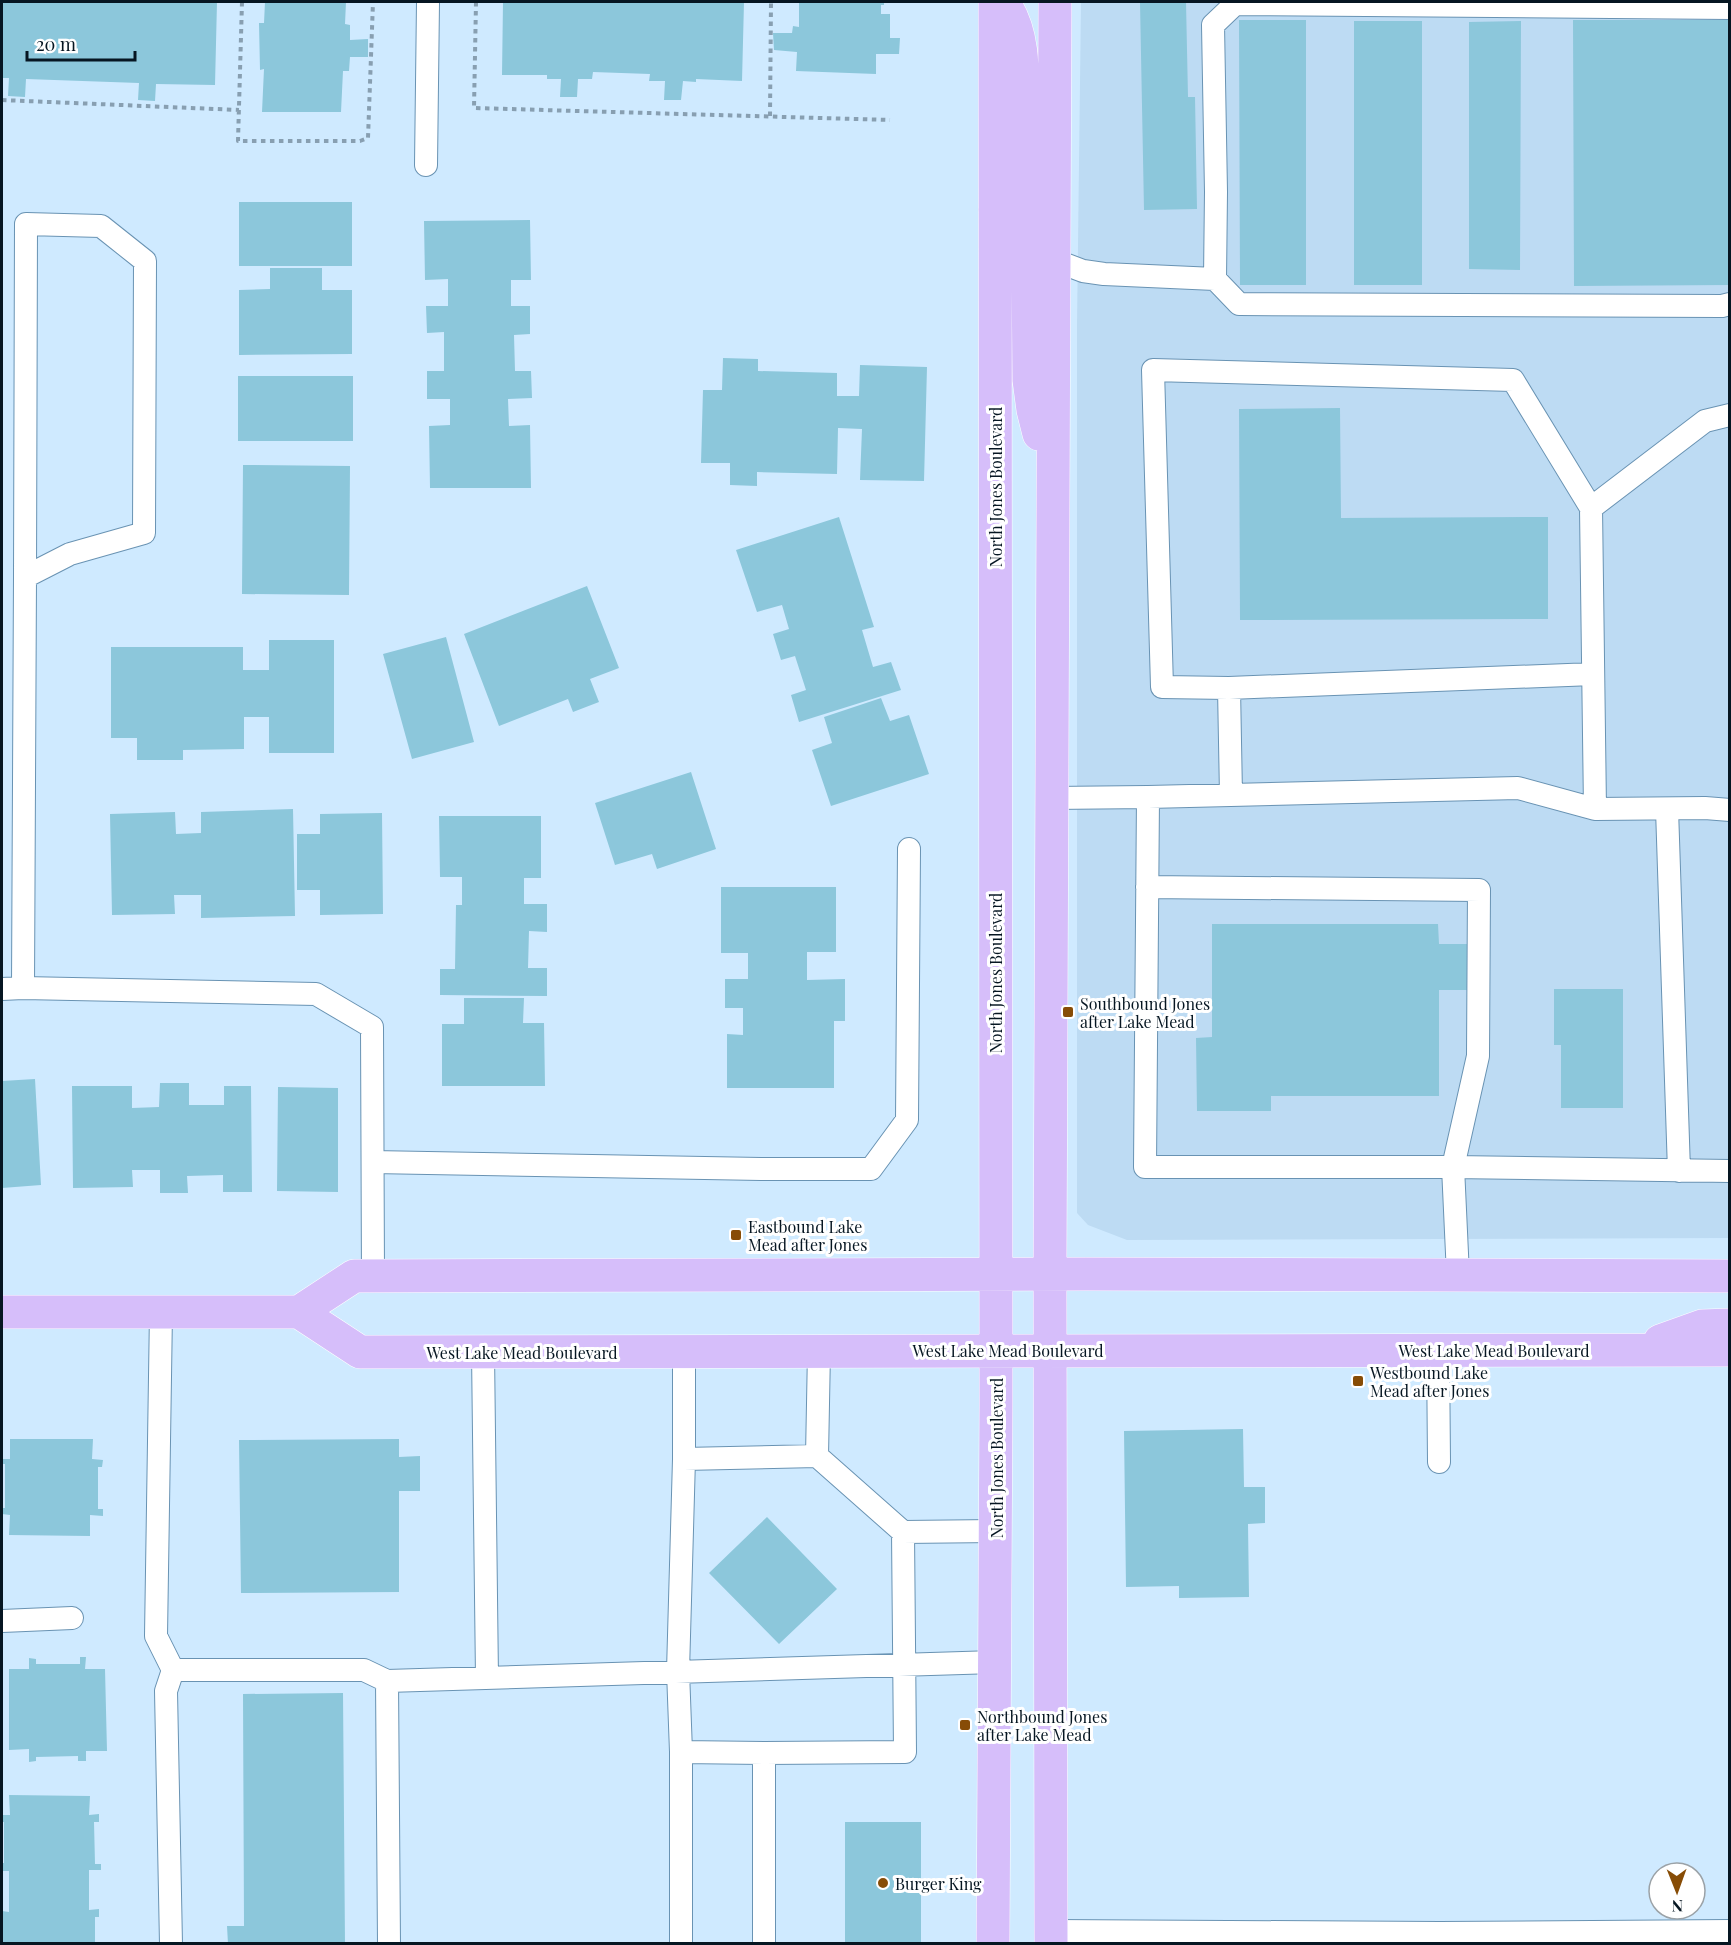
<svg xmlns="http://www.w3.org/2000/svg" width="1731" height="1945" viewBox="0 0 1731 1945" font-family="'Playfair Display',serif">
  <rect width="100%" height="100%" fill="#cfeaff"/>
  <path fill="#bddbf3" d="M1081 2H1729V1238L1127 1240 1088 1225 1077 1213V326Z"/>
  <path fill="#8cc7db" d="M2 2H217L215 85 156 84 155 101 138 100 139 83 26 79 25 97 8 96 9 78H2Z
    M265 2H346L345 24 350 25V40L368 39V57H350L349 71H343L341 112H262L264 69 260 70 259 23H264Z
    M503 2H744L742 81 696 79V82L683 81 681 100H664L665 81H649L650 74 593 72 592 79H578L577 97H560L561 79H547V75H502Z
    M799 2H884V5H881V14H890V38H900L899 54H876V74L796 71 797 52 774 50 773 33H792L793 26 799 27Z
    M1140 2H1186L1188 97H1195L1197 209 1144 210Z
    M1239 20H1306V285H1240Z
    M1573 20H1730V285L1574 286Z
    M1354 21H1422V285H1354Z
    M1521 21 1520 270 1469 269V22Z
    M239 202H352V266H239Z
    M530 220 531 280H511V306H530V334L514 335 515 371H531L532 398 508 399 509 426 530 425 531 488H430L429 426 450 425V399H427V371H444V332L427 333 426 306H448V279L425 280 424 221Z
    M270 268H322V290H352V354L239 355V290L270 289Z
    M723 358 758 359V371L837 373V396H859L860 365 927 367 924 481 860 480 862 429 838 428 837 474 757 472V486L730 485V463H701L703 390H722Z
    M238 376H353V441H238Z
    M1340 408 1341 518 1548 517V619L1240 620 1239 409Z
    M243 465 350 466 349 595 242 594Z
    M839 517 874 627 862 630 873 667 891 662 901 690 799 722 791 695 806 690 795 656 781 660 773 634 789 629 782 605 757 612 736 550Z
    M587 586 619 668 590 679 599 702 573 712 568 699 499 726 464 634Z
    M446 637 474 742 412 759 383 654Z
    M269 640H334V753H269V717H244V749L183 750V760H137V738H111V647H243V670H269Z
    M881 698 890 721 909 715 929 774 831 806 812 750 832 743 824 717Z
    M691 772 716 849 657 869 652 854 615 865 595 803Z
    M293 809 295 916 201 918V895H174L175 914 112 915 110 814 175 812 176 834 201 833V812Z
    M382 813 383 914 320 915V890H297V834H320V814Z
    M439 816H541V878H524V904H547V932L529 931 528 968H547V996L440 995V969H455L456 905H462V877H440Z
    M721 887H836V952H807V980L845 979V1021H834V1088H727V1034L743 1035V1008H725V979H748V953H721Z
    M1212 924H1438L1439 944H1474L1475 990H1439V1096H1271V1111H1197L1196 1038 1212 1037Z
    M1554 989H1623V1108H1561V1045H1554Z
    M464 998H524L523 1023H544L545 1086H442V1024H464Z
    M35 1079 41 1185 2 1188V1081Z
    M160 1083H189V1105H224V1086H251L252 1192H223V1175L187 1176 188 1193H160V1170H132L133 1187 73 1188 72 1086H132V1108L159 1107Z
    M278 1087 338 1088V1192L277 1191Z
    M1243 1429 1244 1487H1265V1523L1248 1524 1249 1597 1179 1598V1586L1126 1587 1124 1431Z
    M10 1439H93L92 1459 103 1460 102 1467H98V1509H103V1516L90 1515V1536L9 1535 10 1515 2 1514V1508H5V1464H2V1459H10Z
    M399 1439V1457L420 1456V1491H399V1592L241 1593 239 1440Z
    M767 1517 837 1589 779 1644 709 1573Z
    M80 1657H86L85 1669H105L107 1751H86V1761H78V1756L36 1757V1761L29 1762V1749L9 1750V1669H29V1658L36 1659V1664H80Z
    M343 1693 345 1944H228L227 1926H244L243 1694Z
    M9 1795 90 1796 89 1815 99 1814V1822H94L95 1864H101V1870H89V1910L99 1909V1917H95V1944H3L2 1911 9 1912V1871H2V1863H4V1822H2V1815H10Z
    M845 1822H921V1944H845Z"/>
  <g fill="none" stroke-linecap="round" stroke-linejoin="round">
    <defs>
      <path id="lane" d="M426 165 428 2
        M1054 260 1083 271 1104 274 1215 279 1239 304 1722 306 1730 304
        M1215 279 1216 192 1213 25 1235 4 1730 8
        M1591 508 1513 380 1153 370 1162 687 1229 688 1593 674
        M25 577 26 224 101 226 145 261 144 533 70 554 25 577 23 988 316 994 372 1027 373 1276
        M1229 688 1231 795
        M1052 798 1148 797 1518 788 1595 809 1705 808 1730 810
        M1595 809 1591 508 1705 421 1730 415
        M1667 809 1679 1171
        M1147 887 1479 890 1478 1056 1453 1167H1145L1148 797
        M2 989 23 988
        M373 1162 761 1169H871L907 1120 909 849
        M1458 1275 1453 1167 1730 1171
        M161 1312 156 1636 173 1670
        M1438 1350 1439 1462
        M483 1352 487 1678
        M684 1459V1351
        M903 1532 995 1531
        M2 1621 72 1618
        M681 1752 764 1753 905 1752 903 1532 817 1456 819 1351
        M764 1753V1944
        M1052 1931 1440 1933 1730 1931
        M171 1944 166 1691 173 1670H364L387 1681
        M389 1944 387 1681 995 1662
        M681 1944V1752L678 1671 684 1459 817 1456"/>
      <path id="primary" d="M1003 2C1027 35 1022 81 1022 120 1022 140 1022 161 1022 181L1026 196 1050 250
        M995 210 1026 248 1028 267 1029 380 1033 410 1039 434
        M2 1312H299L354 1276 1086 1274 1730 1276
        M299 1312 360 1352 1730 1350
        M1660 1341 1702 1326 1730 1325
        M993 1944 996 1404 995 2
        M1051 1944 1050 1274 1055 2"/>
    </defs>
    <use href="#lane" stroke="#6993b3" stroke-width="24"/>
    <use href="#primary" stroke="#fff" stroke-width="34"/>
    <path stroke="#889fb1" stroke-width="4" stroke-dasharray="4.5 4.5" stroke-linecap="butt" d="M242 2 238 141H360L368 138 373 2
      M476 2 474 108 890 120
      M2 100 239 110
      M770 116 771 2"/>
    <use href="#lane" stroke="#fff" stroke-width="22"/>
    <use href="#primary" stroke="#d6befa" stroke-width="33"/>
  </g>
  <g fill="#874c06" stroke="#fff" stroke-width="2">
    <rect x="1062" y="1006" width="12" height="12" rx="3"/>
    <rect x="730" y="1229" width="12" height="12" rx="3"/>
    <rect x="1352" y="1375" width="12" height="12" rx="3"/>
    <rect x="959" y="1719" width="12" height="12" rx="3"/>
    <circle cx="883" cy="1883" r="6"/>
  </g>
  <g text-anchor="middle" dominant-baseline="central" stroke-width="6" stroke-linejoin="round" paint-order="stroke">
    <g font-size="16" fill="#061622" stroke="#fff">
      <text transform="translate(995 487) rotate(-90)">North Jones Boulevard</text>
      <text transform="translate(995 973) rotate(-90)">North Jones Boulevard</text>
      <text x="1008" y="1350">West Lake Mead Boulevard</text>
      <text x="1494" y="1350">West Lake Mead Boulevard</text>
      <text x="522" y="1352">West Lake Mead Boulevard</text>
      <text transform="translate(996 1458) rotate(-90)">North Jones Boulevard</text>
    </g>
    <g font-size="16" fill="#061622" stroke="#fff" text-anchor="start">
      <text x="1080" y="1003">Southbound Jones<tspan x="1080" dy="18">after Lake Mead</tspan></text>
      <text x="748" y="1226">Eastbound Lake<tspan x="748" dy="18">Mead after Jones</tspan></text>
      <text x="1370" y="1372">Westbound Lake<tspan x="1370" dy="18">Mead after Jones</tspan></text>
      <text x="977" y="1716">Northbound Jones<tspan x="977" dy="18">after Lake Mead</tspan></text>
      <text x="895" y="1883">Burger King</text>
    </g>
  </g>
  <rect width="1731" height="1945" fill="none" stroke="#061622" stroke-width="6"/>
  <g transform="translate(1677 1891) rotate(179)"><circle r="28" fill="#ffffff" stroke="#9ba2a7" stroke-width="1.5"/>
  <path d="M0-4.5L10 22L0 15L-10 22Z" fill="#874c06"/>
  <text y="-9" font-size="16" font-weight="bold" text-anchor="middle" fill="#061622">N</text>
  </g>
  <path d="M27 51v9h108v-9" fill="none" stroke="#061622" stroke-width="3"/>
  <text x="36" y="51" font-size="18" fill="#061622" stroke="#ffffff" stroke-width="4.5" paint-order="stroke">20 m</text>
</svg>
